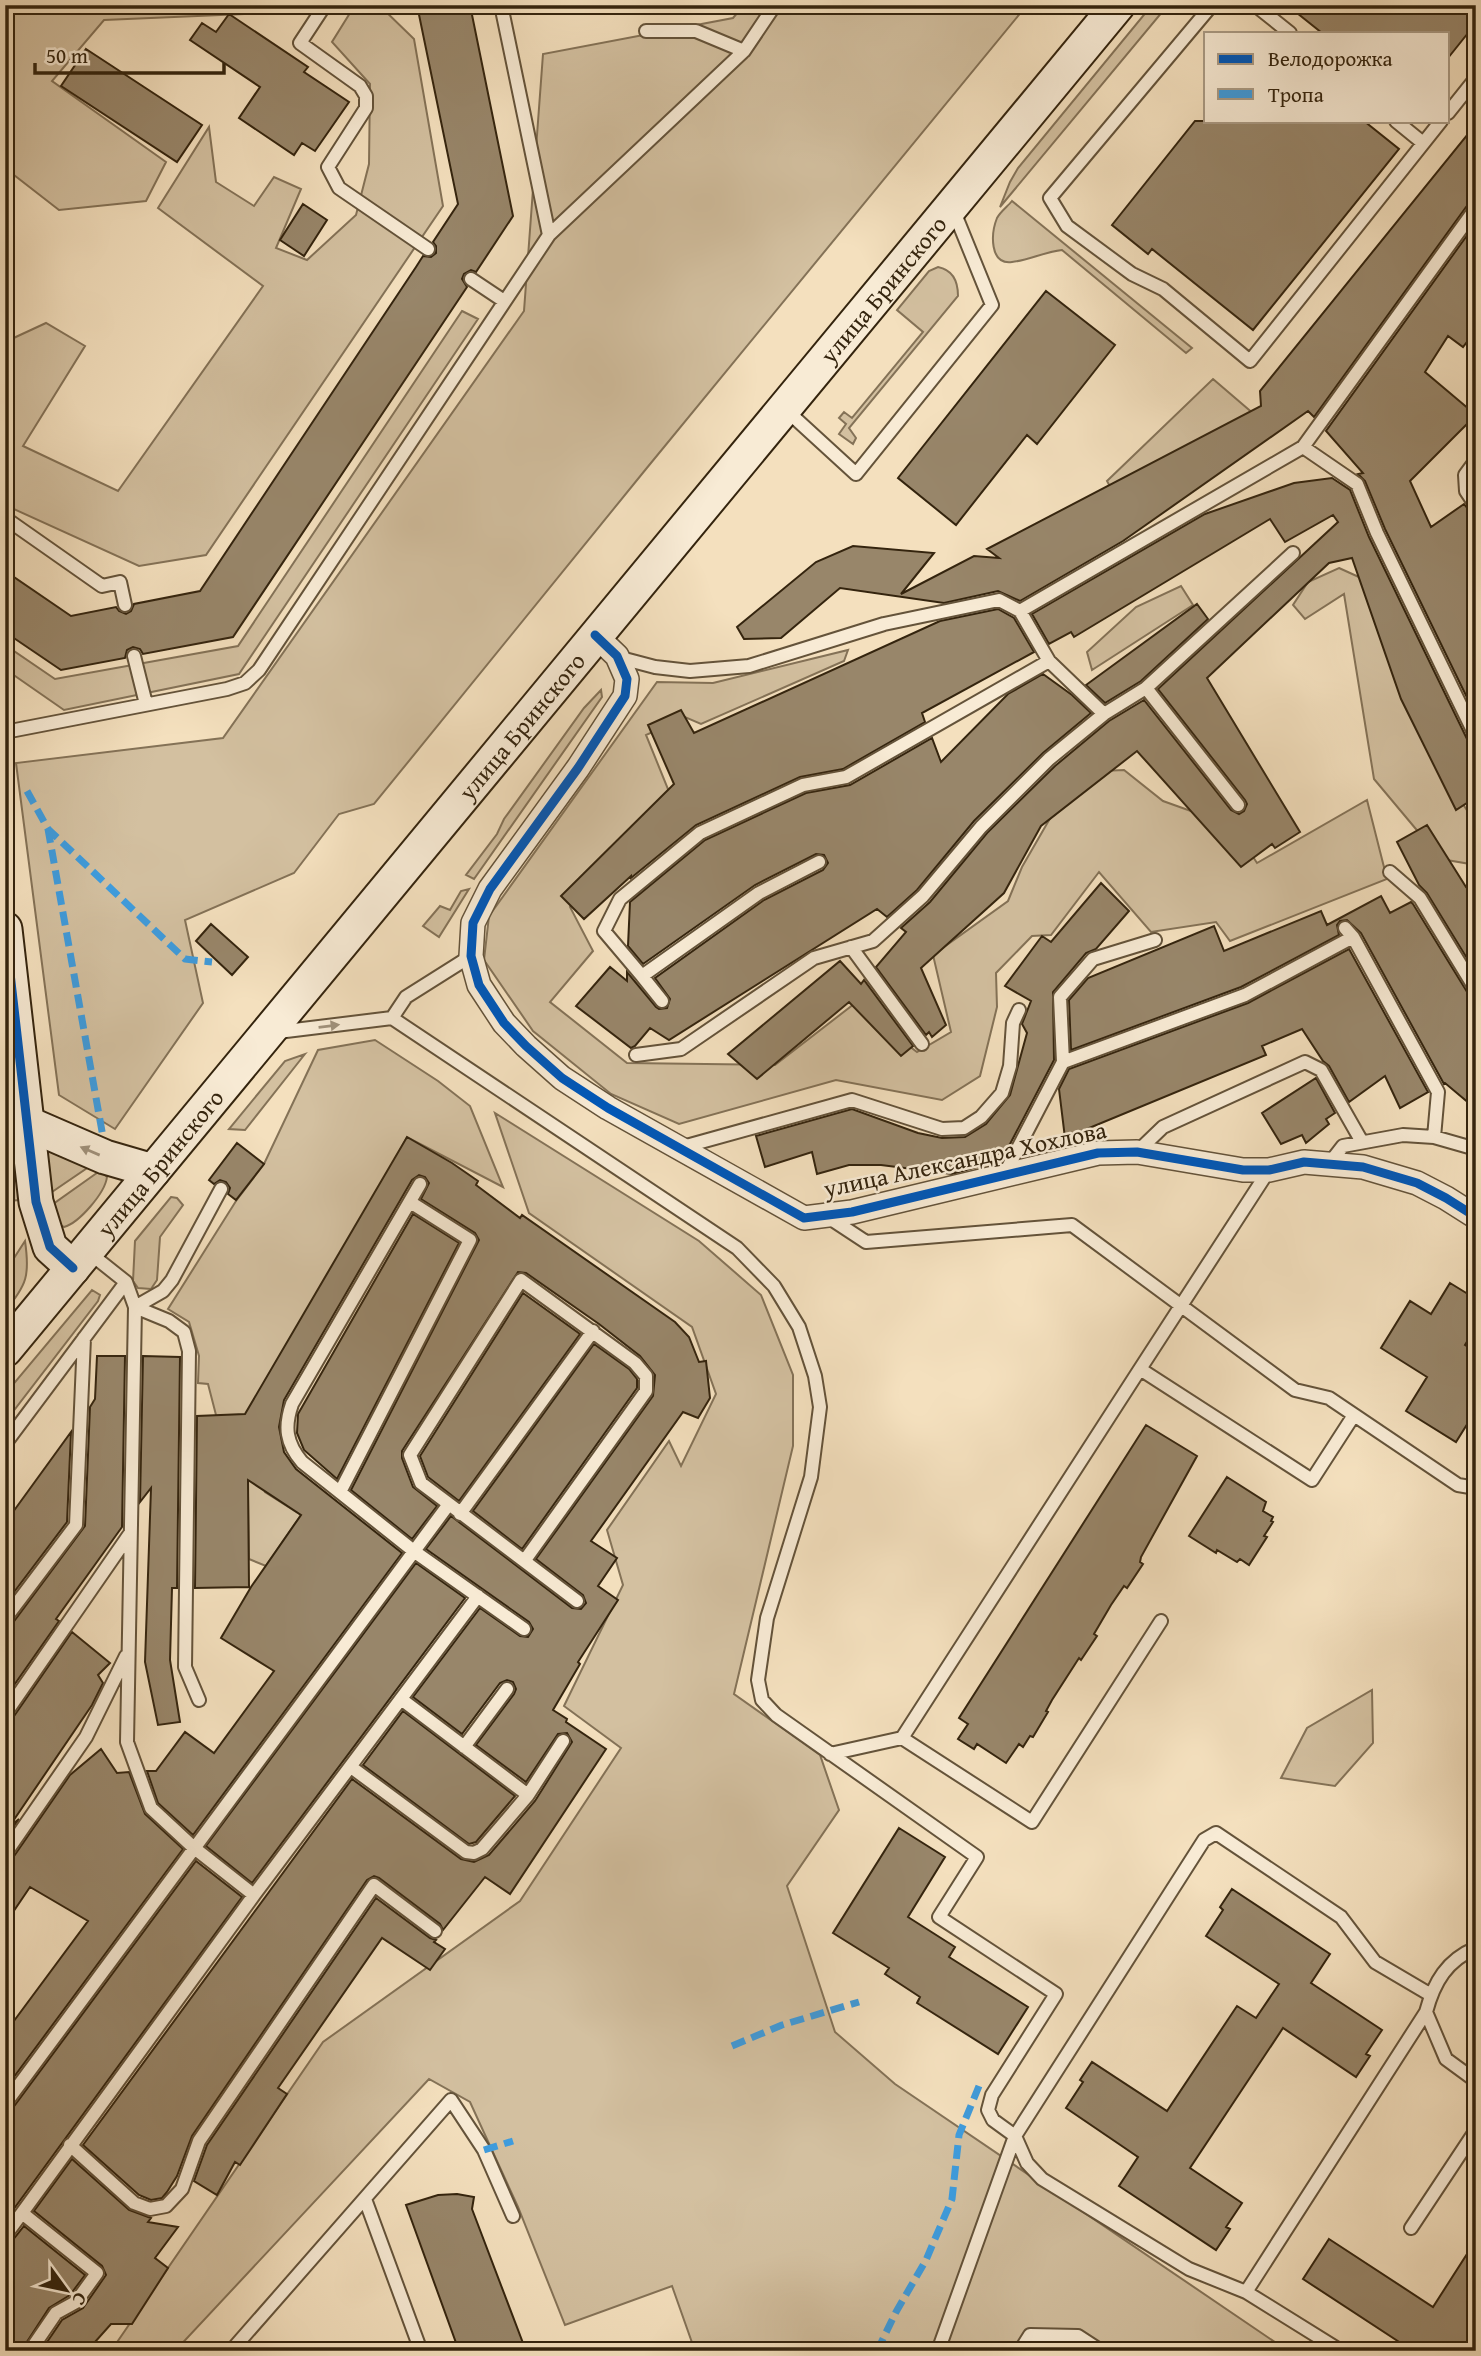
<svg xmlns="http://www.w3.org/2000/svg" width="1481" height="2356" viewBox="0 0 1481 2356" font-family="'Gentium Book Plus',serif">
  <rect width="100%" height="100%" fill="#f4e0be"/>
  <filter id="stains"><feTurbulence type="fractalNoise" baseFrequency=".00286" numOctaves="4"/><feColorMatrix values="0 0 0 0 .2 0 0 0 0 .09 0 0 0 0 .02 0 0 0 .5 -.17"/></filter>
  <radialGradient id="worn" r=".72"><stop offset=".6" stop-color="#630" stop-opacity="0"/><stop offset="1" stop-color="#630" stop-opacity=".3"/></radialGradient>
  <path fill="#d3c0a0" stroke="#847257" stroke-width="2" d="M11 5H314L311 11 104 20 52 81 166 162 146 201 59 210 5 168V31Z
    M355 5H379L414 39 443 206 206 555 139 566 5 505V342L46 323 85 346 23 446 118 491 263 286 158 208 209 127 216 182 254 206 274 177 301 189 276 248 307 260 356 215 369 164 370 84 332 42Z
    M744 5H1027L646 469 374 804 339 814 294 873 185 920 203 1003 115 1129 59 1095 16 763 223 738 524 311 543 54 733 18Z
    M1152 5H1168L1000 207 1010 182 1018 168Z
    M1012 201 1192 348 1186 353 1062 250C1044 252 1029 260 1012 262 989 265 991 233 997 218 1000 212 1008 206 1012 201Z
    M938 267C953 270 958 281 958 296L849 428 856 438 853 444 839 434 846 424 839 418 844 412 852 418 923 332 897 310 929 271Z
    M462 311 478 319 239 674 64 710 5 669V645L55 679 238 646Z
    M1213 379 1255 415 1126 516 1107 481Z
    M1339 568 1392 592 1424 743 1468 812 1476 814V865L1441 859 1374 779 1344 594 1305 619 1293 605 1308 582Z
    M1181 586 1193 605 1092 670 1087 652 1136 607Z
    M848 650 844 661 701 724 685 717 646 735 670 794 570 907 593 951 550 1002 627 1063 775 1065 854 1004 917 1052 951 1032 933 955 1008 901 1022 867 1052 815 1102 771 1124 770 1163 801 1233 826 1257 863 1367 800 1387 879 1230 941 1216 922 1151 932 1099 872 1051 935 1032 936 996 973 997 1007 980 1076 942 1100 836 1080 679 1124 611 1094 533 1031 484 960 489 916 657 682 713 683Z
    M601 690 602 697 474 879 466 875 497 834 504 819 584 708Z
    M469 889 439 937 423 926 440 906 450 910 461 891Z
    M375 1040 438 1081 470 1106 503 1187 407 1137 247 1436 265 1492 301 1515 266 1566 249 1559 248 1496 216 1415 208 1384 198 1383 199 1356 189 1322 168 1309 236 1201 264 1164 318 1050Z
    M5 1046 21 1200 5 1201Z
    M305 1054 245 1130 229 1129 285 1061Z
    M495 1113 699 1241 761 1295 793 1375V1446L734 1694 820 1755 839 1810 787 1886 835 2032 895 2084 1288 2351H695L672 2286 565 2325 518 2207 470 2102 429 2079 175 2351H111L323 2042 520 1901 621 1748 564 1706 623 1585 607 1530 669 1441 681 1466 716 1394 692 1327 529 1213Z
    M48 1148 93 1164 49 1194 45 1154Z
    M101 1170 107 1177C105 1193 79 1223 64 1227L54 1221 49 1207Z
    M171 1197 177 1198 183 1205 160 1237 157 1280 151 1289 138 1288 133 1281 135 1241Z
    M25 1241C30 1275 27 1285 5 1311V1272Z
    M92 1290 100 1295 98 1301 5 1422V1394Z
    M1372 1690 1373 1743 1335 1786 1281 1778 1307 1728Z"/>
  <path fill="#98866a" stroke="#34240e" stroke-width="2" d="M417 5H470L513 216 476 272 471 270 464 274 462 279 467 287 233 637 143 654 140 649 133 647 127 650 125 658 61 670 5 632V571L71 616 116 607 119 611 126 614 131 611 134 604 200 591 416 267 423 256 431 257 436 253V246L433 242 458 204Z
    M1287 5H1476V23L1448 58V33H1322Z
    M229 14 308 67 304 72 349 102 315 151 302 143 294 155 239 118 260 87 190 40 202 23 216 32Z
    M86 49 202 125 177 162 61 86Z
    M1195 121H1364L1399 149 1253 330 1152 249 1148 254 1112 225Z
    M1476 124V199L1469 203 1314 417 1308 411 1123 541 1020 601 998 591 944 603 840 588 781 638 744 639 737 627 816 562 853 546 934 553 901 594 974 556 999 558 987 549 1261 406 1260 391Z
    M303 204 327 220 304 256 280 240Z
    M1476 223V330L1463 347 1448 336 1425 372 1476 415 1410 481 1431 527 1464 504 1476 519V716L1385 529 1365 481 1358 474 1363 473 1326 431Z
    M1046 291 1115 345 1037 444 1027 435 956 525 898 478Z
    M1332 478 1350 490 1369 537 1468 741 1476 746V797L1456 810 1401 699 1352 558 1329 563 1207 678 1300 832 1275 848 1272 844 1241 867 1137 751 1041 826 1004 893 921 968 946 1025 932 1037 929 1032 926 1035 876 967 906 932 901 928 930 902 987 833 1055 766 1109 721 1144 700 1231 810 1239 814 1244 811 1247 804 1245 800 1158 689 1338 522 1333 515 1285 542 1270 519 1074 637 1071 632 1049 644 1032 614 1205 514 1294 483Z
    M1197 604 1208 619 1141 681 1105 703 1086 685Z
    M998 609 1014 618 1034 652 922 713 925 722 843 769 800 777 696 825 631 878V876L584 919 561 896 674 784 648 725 681 710 694 733 940 621Z
    M1043 674 1072 695 1091 713 1043 753 974 821 917 890 887 917 877 909 669 1040 650 1028 635 1046 631 1048 576 1006 610 967 627 981V972L656 1007 659 1009 667 1008 670 999 655 978 764 900 823 870 828 863 824 855 816 854 755 885 643 964 628 946 630 902 705 840 806 793 850 785 932 738 941 762 1008 694Z
    M1427 825 1466 887 1476 882V973L1427 893 1419 885 1397 842Z
    M1101 883 1129 911 1096 949 1086 953 1053 992 1054 1060 1010 1144 984 1165 952 1174 881 1165H849L817 1174 812 1152 765 1167 756 1136 852 1109 918 1133 942 1138 965 1137 986 1124 1010 1095 1027 1033 1022 1024 1031 1001 1005 986 1042 936 1051 942Z
    M1381 896 1390 913 1411 902 1413 904 1469 995 1476 999V1109L1445 1083 1444 1084 1361 933 1347 920 1340 921 1337 925 1339 935 1241 987 1071 1050 1069 1000 1088 978 1214 926 1224 951 1321 911 1327 925Z
    M211 924 248 957 232 975 196 941Z
    M1349 949 1428 1092 1400 1108 1385 1076 1349 1102 1329 1066 1323 1061 1302 1029 1262 1046 1266 1055 1065 1138 1059 1089 1069 1069 1248 1003Z
    M840 961 861 984 864 980 913 1046 901 1056 849 1002 757 1079 728 1054Z
    M1316 1078 1335 1113 1326 1119 1329 1124 1306 1143 1302 1135 1281 1144 1262 1113Z
    M407 1137 452 1163 478 1181 476 1185 520 1218 522 1215 675 1322 689 1337 699 1362 706 1361 710 1398 698 1418 683 1412 591 1541 617 1558 598 1586 618 1600 578 1662 580 1664 553 1710 567 1719 566 1722 606 1749 510 1894 485 1877 443 1930 440 1924 379 1878 374 1876 367 1880 192 2136 177 2176 167 2192 162 2198 151 2200 139 2195 83 2145 352 1779 461 1859 474 1862 489 1855 535 1801 572 1742 567 1733 558 1734 526 1782 476 1745 514 1694 516 1689 513 1682 507 1680 500 1683 462 1734 413 1697 480 1608 520 1636 528 1637 533 1629 529 1622 426 1549 451 1516 572 1608 581 1609 586 1603 583 1595 536 1559 653 1396 655 1375 640 1356 599 1324 526 1273 518 1272 402 1451V1458L413 1487 437 1506 412 1539 351 1490 479 1240 475 1233 421 1199 429 1183 425 1177 419 1175 412 1180 284 1400 279 1427 284 1452 296 1469 402 1553 193 1835 158 1803 147 1771H156L185 1732 214 1753 274 1671 221 1638 251 1587 301 1515 248 1480 249 1587 195 1588 197 1416 245 1414Z
    M237 1143 264 1164 236 1200 228 1194 230 1188 226 1182 220 1180 214 1184 209 1180Z
    M413 1214 459 1243 337 1479 304 1450 297 1433 298 1414Z
    M1450 1283 1476 1299V1327L1465 1345 1476 1352V1410L1456 1442 1406 1411 1427 1377 1381 1348 1410 1301 1431 1314Z
    M523 1293 580 1334 459 1501 428 1477 420 1456Z
    M594 1344 629 1369 637 1379V1388L522 1549 473 1511Z
    M97 1356H125L122 1527 56 1619 59 1621 5 1698V1628L12 1624 85 1526 90 1407 95 1399Z
    M143 1356 180 1357 177 1588H172L170 1660 180 1722 158 1725 145 1662 151 1488 140 1502Z
    M1146 1425 1197 1456 1141 1557 1140 1562 1143 1564 1127 1588 1124 1586 1111 1605 1094 1634 1097 1636 1081 1660 1079 1658 1052 1700 1046 1711 1048 1712 1033 1737 1030 1736 1023 1747 1019 1744 1006 1763 977 1744 974 1749 958 1739 968 1724 959 1718Z
    M71 1432 67 1522 5 1604V1523Z
    M1227 1477 1266 1502 1263 1511 1273 1517 1271 1521 1273 1522 1264 1536 1267 1537 1249 1565 1240 1559 1237 1562 1217 1550 1216 1553 1189 1536Z
    M416 1563 465 1598 252 1883 206 1846Z
    M72 1632 110 1663 98 1675 103 1683 92 1705 9 1827 19 1819 5 1838V1723L12 1719Z
    M403 1711 515 1796 476 1842 469 1844 363 1765Z
    M101 1749 117 1773 129 1772 145 1814 183 1849 5 2089V2033L88 1921 30 1887 5 1924V1863L12 1859 70 1775Z
    M899 1828 945 1857 908 1917 955 1947 949 1957 1028 2007 998 2054 917 2003 920 1997 885 1974 889 1968 833 1933Z
    M196 1861 242 1897 5 2221V2113L12 2109Z
    M1232 1889 1330 1954 1311 1983 1382 2030 1366 2054 1370 2056 1356 2077 1283 2028 1190 2168 1242 2203 1226 2227 1230 2229 1216 2250 1119 2186 1138 2157 1066 2108 1083 2082 1080 2080 1092 2062 1167 2111 1237 2006 1256 2018 1279 1984 1206 1936 1223 1910 1220 1907Z
    M376 1898 430 1938 436 1940 434 1942 445 1949 430 1970 382 1938 278 2088 287 2094 240 2165 235 2162 217 2195 194 2181 207 2145Z
    M72 2159 129 2210 151 2218 148 2222 178 2227 155 2258 168 2268 132 2324H111L87 2351H41L62 2320 83 2308 106 2275 102 2266 34 2211Z
    M457 2194 474 2197 472 2209 526 2351H459L406 2205 438 2195Z
    M24 2226 85 2275 70 2295 49 2308 21 2351H5V2245L12 2241Z
    M1329 2239 1433 2307 1476 2240V2351H1413L1303 2279Z"/>
  <g fill="none" stroke-linecap="round" stroke-linejoin="round">
    <defs>
      <path id="lane" d="M325 5 300 43 360 86 366 96V108L328 167 339 188 428 249
        M501 5 549 235
        M1212 5 1050 198 1067 226 1132 274 1163 289 1250 361 1441 121
        M1255 5 1290 33
        M646 31H696L744 51
        M1448 113 1476 78
        M1396 121 1423 143
        M471 279 504 301
        M785 409 856 474 992 305 953 209
        M1303 447 1357 484 1377 533 1476 737
        M1476 460 1465 475 1466 491 1476 506
        M5 518 102 586 120 582 125 605
        M134 656 146 704
        M617 657 655 667 690 671 749 666 884 624 999 600 1020 611 1303 447 1476 208
        M1146 688 1293 553
        M1104 714 1146 688 1238 805
        M5 732 227 689 245 683 259 670 549 235 744 51 775 5
        M819 862 759 893 642 976 604 931 620 899 700 833 803 785 846 777 1049 661
        M1390 872 1420 898 1476 990
        M1345 928 1353 937 1438 1092 1434 1137
        M851 947 922 1044
        M642 976 662 1001
        M392 1018 406 997 471 956
        M278 1032 392 1018 737 1248 774 1286 799 1327 815 1376 820 1407 811 1477 767 1618 758 1680 762 1700 776 1715 977 1857 939 1917 1056 1994 992 2095 988 2110 993 2120 1015 2136 1027 2163 1042 2179 1189 2269 1246 2292 1341 2351
        M636 1055 681 1049 814 958 873 941 923 896 981 827 1049 759 1104 714 1049 661 1020 611
        M1063 1062 1060 997 1093 959 1155 940
        M679 1148 852 1100 942 1129 964 1128 981 1117 1002 1093 1010 1066 1013 1023 1019 1010
        M1137 1152 1163 1127 1305 1062 1321 1070 1362 1142
        M1329 1164 1343 1146 1403 1135 1434 1137 1476 1149
        M1269 1170 1140 1369 1312 1480 1354 1415
        M1003 1177 1063 1062 1245 995 1353 937
        M420 1184 292 1404C284 1427 286 1443 302 1462L415 1552 524 1629
        M828 1217 866 1242 1072 1225 1295 1390 1329 1398 1458 1485 1476 1488
        M135 1307 169 1321 184 1332 189 1351 185 1667 199 1700
        M135 1307 163 1291 172 1280 221 1189
        M1140 1369 902 1738 1032 1822 1161 1621
        M5 1444 126 1282
        M340 1492 470 1240 410 1202
        M449 1504 421 1483 410 1455 521 1280 635 1363 646 1376V1391L525 1560
        M460 1514 593 1331
        M5 1619 76 1525 84 1338
        M401 1699 528 1795
        M5 1714 129 1535
        M464 1747 507 1689
        M830 1754 902 1738
        M351 1767 466 1852 474 1853 482 1849 528 1795 563 1741
        M5 1854 86 1737 126 1656
        M254 1895 478 1596
        M1426 2012 1446 2059 1476 2081
        M5 2104 449 1504 577 1601
        M70 2145 134 2203 150 2209 166 2206 182 2189 199 2141 374 1885 435 1931
        M365 2199 421 2351
        M1411 2228 1476 2130
        M5 2236 22 2213
        M1246 2292 1426 2012C1434 1982 1447 1960 1476 1948
        M30 2351 56 2313 76 2302 97 2273 22 2213 254 1895 193 1847 151 1808 127 1742 135 1307 126 1282 87 1251
        M231 2351 451 2100 484 2150 513 2216
        M938 2351 1015 2136 1204 1840 1216 1833 1341 1917 1375 1962 1431 1995
        M1020 2351 1030 2335 1078 2336 1101 2351"/>
      <path id="street" d="M595 635 617 656 627 679 625 696 578 768 490 889 473 923 471 956 479 985 504 1023 526 1046 562 1078 608 1108 804 1218 852 1212 1098 1153 1137 1152 1243 1170H1269L1304 1162 1363 1167 1417 1183 1446 1198 1476 1217"/>
      <g id="secondary">
        <path d="M5 929 36 1202 50 1247 73 1268"/>
        <path d="M29 1124 105 1157 153 1171"/>
        <path id="s1" d="M5 1350 1118 5"/>
      </g>
    </defs>
    <use href="#lane" stroke="#64533a" stroke-width="16"/>
    <use href="#street" stroke="#64533a" stroke-width="26"/>
    <use href="#secondary" stroke="#34240e" stroke-width="37"/>
    <use href="#lane" stroke="#f8ebd5" stroke-width="12"/>
    <use href="#street" stroke="#f8ebd5" stroke-width="23"/>
    <use href="#secondary" stroke="#f8ebd5" stroke-width="33"/>
    <path stroke="#3e9cde" stroke-width="7" stroke-dasharray="14 7" stroke-linecap="butt" d="M27 791 48 829 185 959 212 962
      M48 829 103 1137
      M732 2046 782 2025 859 2002
      M484 2150 513 2141
      M877 2351 896 2312 926 2260 952 2199 959 2135 979 2086"/>
    <defs>
      <path id="cycleway" d="M595 635 617 656 627 679 625 696 578 768 490 889 473 923 471 956 479 985 504 1023 526 1046 562 1078 608 1108 804 1218 852 1212 1098 1153 1137 1152 1243 1170H1269L1304 1162 1363 1167 1417 1183 1446 1198 1476 1217
        M5 929 36 1202 50 1247 73 1268"/>
    </defs>
    <use href="#cycleway" stroke="#f8ebd5" stroke-width="13"/>
    <use href="#cycleway" stroke="#0057b8" stroke-width="9"/>
  </g>
  <defs><path id="oneway-solid" d="M-6-.8H1V-3.2L6.5 0L1 3.2V.8H-6Z" transform="scale(1.75)"/></defs>
  <g fill="#a0917b">
    <use href="#oneway-solid" transform="translate(329 1026) rotate(-7)"/>
    <use href="#oneway-solid" transform="translate(90 1151) rotate(-157)"/>
  </g>
  <g text-anchor="middle" dominant-baseline="central" stroke-width="5" stroke-linejoin="round" paint-order="stroke">
    <g font-size="24" fill="#34240e" stroke="#f8ebd5">
      <text stroke="none"><textPath href="#s1" startOffset="1377">улица Бринского</textPath></text>
      <text stroke="none"><textPath href="#s1" startOffset="810">улица Бринского</textPath></text>
      <text transform="translate(965 1159) rotate(-12)">улица Александра Хохлова</text>
      <text stroke="none"><textPath href="#s1" startOffset="243">улица Бринского</textPath></text>
    </g>
  </g>
  <rect width="1481" height="2356" fill="none" stroke="#f4e0be" stroke-width="28"/>
  <rect x="7" y="7" width="1467" height="2342" fill="none" stroke="#34240e" stroke-width="3.5"/>
  <rect x="14" y="14" width="1453" height="2328" fill="none" stroke="#34240e" stroke-width="2"/>
  <rect x="1204" y="32" width="245" height="91" fill="#f8ebd5" stroke="#aa9b85" stroke-width="2"/>
  <rect x="1218" y="54" width="35" height="10" fill="#0057b8" stroke="#aa9b85" stroke-width="2"/>
  <text x="1268" y="66" font-size="21" fill="#34240e">Велодорожка</text>
  <rect x="1218" y="89" width="35" height="10" fill="#3e9cde" stroke="#aa9b85" stroke-width="2"/>
  <text x="1268" y="102" font-size="21" fill="#34240e">Тропа</text>
  <g transform="translate(66 2290) rotate(123)" stroke="#f8ebd5" stroke-width="5" paint-order="stroke">
  <path d="M0-5L12 26L0 18L-12 26Z" fill="#34240e"/>
  <text y="-10" font-size="19" font-weight="bold" text-anchor="middle" fill="#34240e">С</text>
  </g>
  <path d="M35 63v10h189v-10" fill="none" stroke="#34240e" stroke-width="3.5"/>
  <text x="46" y="63" font-size="21" fill="#34240e" stroke="#f8ebd5" stroke-width="5" paint-order="stroke">50 m</text>
  <rect width="100%" height="100%" filter="url(#stains)"/>
  <rect width="100%" height="100%" fill="url(#worn)"/>
</svg>
